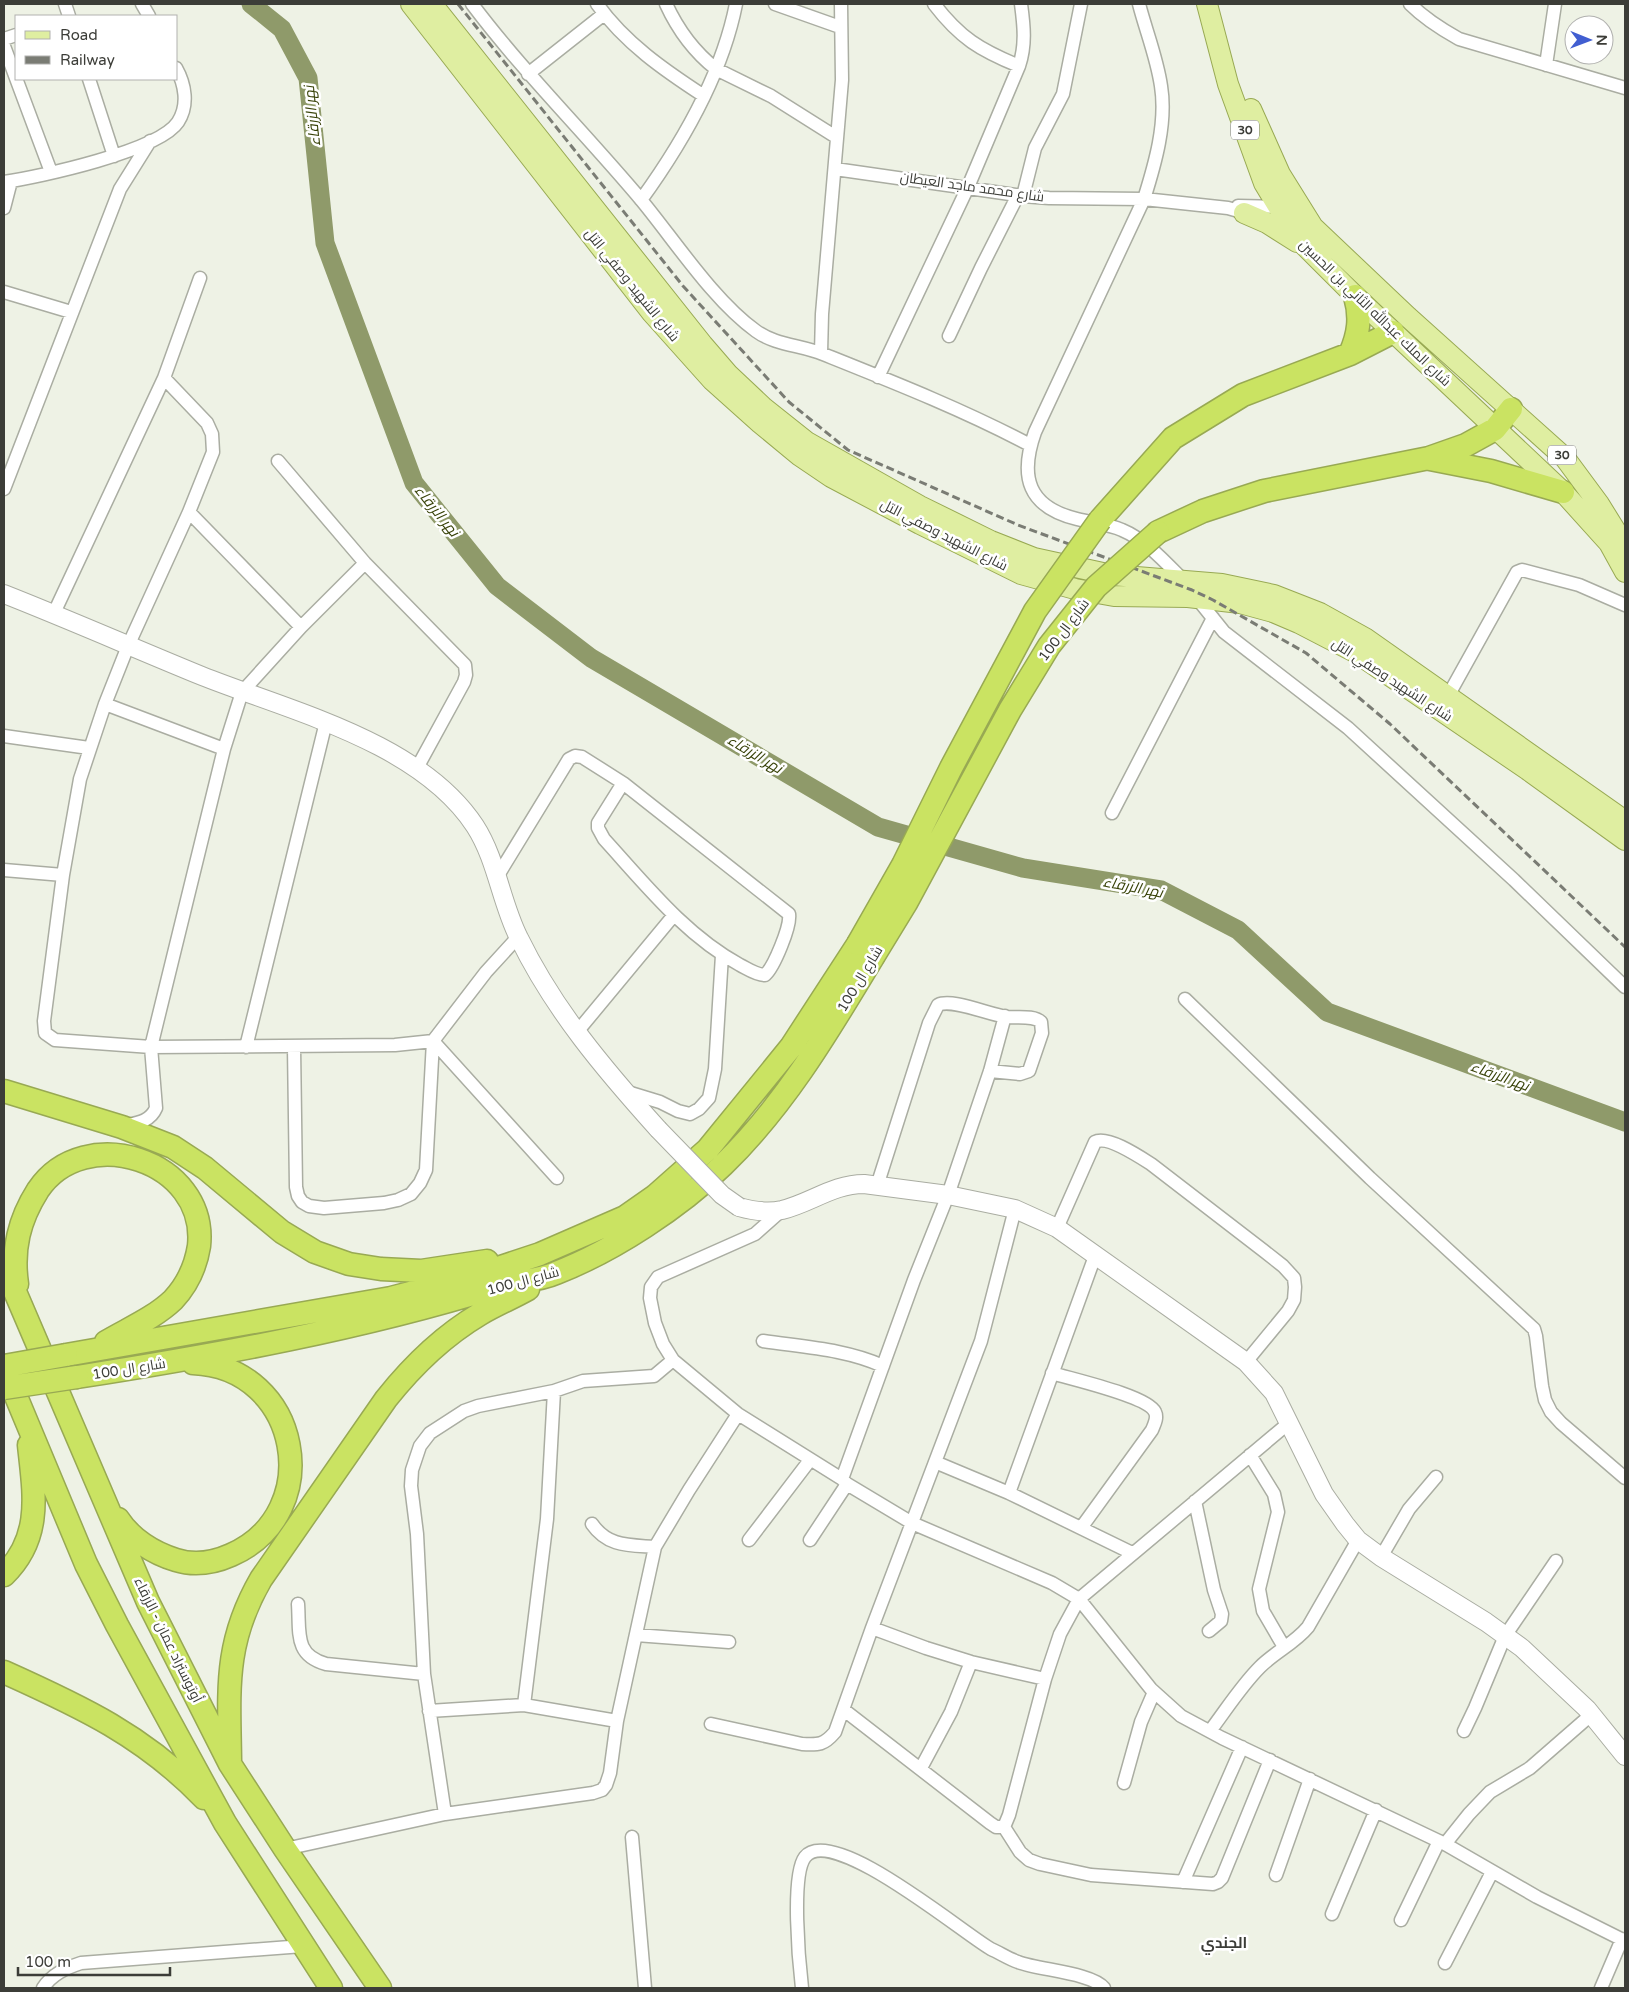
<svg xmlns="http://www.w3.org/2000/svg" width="1629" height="1992" viewBox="0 0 1629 1992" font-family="'Varela Round',Cairo,sans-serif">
  <rect width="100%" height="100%" fill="#eef2e5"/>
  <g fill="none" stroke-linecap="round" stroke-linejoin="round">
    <path stroke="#8f9a6a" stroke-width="19" d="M251 4 282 29 308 78 325 243 414 483 497 586 591 658 878 827 1023 868 1161 890 1238 930 1327 1012 1625 1122"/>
    <defs>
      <path id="street" d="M65 4 69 16
        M142 4 149 16
        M472 4C524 73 586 134 642 201 675 241 714 301 756 331 775 345 801 345 823 354 893 382 964 410 1030 445
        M597 4C625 43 664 70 704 96
        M666 4C678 30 693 51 716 69L771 96 836 137
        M775 4 840 27
        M934 4C960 38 980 50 1019 66
        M1139 4C1146 31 1157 58 1161 86 1167 123 1155 164 1144 199L1035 432C1019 477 1028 507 1077 519 1092 523 1109 524 1122 530 1146 540 1166 563 1184 581
        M1410 4C1425 19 1441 29 1459 39L1625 88
        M4 39 16 35
        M4 46 51 172
        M1546 65 1555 4
        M528 74 604 14
        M89 79 114 156
        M835 169 1023 196 1049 198 1144 199 1228 208 1249 214
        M4 182C39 177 159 151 178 122 189 105 185 84 176 68
        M1023 196 1035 148 1063 94 1081 4
        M641 200C683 142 722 75 736 4
        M1238 206 1277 207 1283 206
        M4 208 11 181
        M4 292 71 312
        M949 336 981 268 1018 195
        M821 353 822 314 842 80 841 4
        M878 377 968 187 1019 66C1026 45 1024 26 1021 4
        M164 378 207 423 212 434 213 452 189 512 128 646 105 704 80 779 63 875 44 1021 45 1033 55 1040 151 1047 395 1045 433 1041 486 972 518 937
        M278 461 365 563 465 665 466 675 464 682 417 768
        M4 489 120 189 150 141
        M189 512 301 627
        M1196 597 1224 632 1348 728 1514 880 1625 987
        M54 613 164 378 200 278
        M1448 696 1517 572 1522 570 1579 585 1625 605
        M105 704 224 749
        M4 736 89 748
        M623 783 789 914C791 926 774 967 765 975 756 975 748 969 740 965 685 935 645 884 604 839L598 828V823Z
        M1112 813 1213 618
        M4 870 63 875
        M497 877 569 759 575 756 582 757 623 783
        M1185 999 1370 1178 1534 1329 1536 1336 1542 1386 1545 1400 1551 1412 1561 1423 1625 1478
        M577 1032 674 915
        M433 1041 557 1178
        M246 1047 326 722
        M294 1047 296 1187 298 1196 302 1202 309 1206 324 1208 384 1203 398 1200 411 1194 420 1183 426 1170 433 1041
        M624 1091 660 1102 678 1111 690 1114 699 1109 709 1098 715 1069 722 955
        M123 1126C137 1123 150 1122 156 1108L151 1047 224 749 242 692 301 627 365 563
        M877 1186 929 1023 938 1005C952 998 990 1015 1007 1017 1017 1018 1034 1015 1041 1022L1042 1033 1029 1071 1020 1074 990 1071
        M782 1210 755 1234 658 1277 651 1287 650 1298 655 1323 663 1344 673 1360 738 1414 842 1479 847 1484 912 1523 1052 1583 1079 1599 1151 1689 1181 1716 1222 1738 1445 1844 1537 1897 1625 1941
        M1057 1228 1095 1142C1107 1135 1140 1157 1151 1164L1264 1251 1283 1266 1294 1278 1295 1287 1294 1300 1288 1311 1246 1362
        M763 1341C803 1347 846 1349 883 1366
        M1052 1373C1071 1379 1148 1396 1155 1412 1158 1418 1154 1425 1152 1430L1081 1528
        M1250 1455 1274 1494 1278 1512 1259 1589 1263 1611 1284 1647
        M935 1462 1009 1493 1132 1553
        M842 1479 914 1280 948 1195 990 1071 1005 1016
        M1009 1493 1095 1256
        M1195 1501 1214 1590 1222 1614 1221 1621 1209 1631
        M592 1524C608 1547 629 1545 655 1547
        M749 1540 810 1460
        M810 1540 847 1484
        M1381 1557 1409 1509 1436 1477
        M298 1604C300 1633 294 1655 326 1664L424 1674
        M872 1628 926 1648 971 1662 1045 1679
        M636 1635 729 1642
        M524 1705 547 1519 554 1391 583 1381 654 1376 673 1360
        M844 1710 990 1823 996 1827H1004L1009 1815 1045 1679 1060 1634 1079 1599 1290 1422
        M429 1711 524 1705 617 1721
        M711 1724 802 1744C819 1745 824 1745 835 1732L872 1628 981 1341 1015 1209
        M1210 1731C1226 1710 1241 1686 1260 1667 1275 1652 1295 1643 1308 1627L1358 1540
        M1464 1731 1475 1708 1505 1636 1556 1561
        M921 1768 951 1712 971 1662
        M1124 1783 1141 1722 1154 1692
        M445 1814 424 1674 417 1534 411 1486 412 1470 420 1446 430 1433 464 1411 478 1406 554 1391
        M1004 1827 1020 1852 1029 1860 1040 1864 1091 1875 1213 1884 1218 1882 1222 1878 1270 1760
        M632 1837 645 1988
        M1445 1844 1469 1814 1490 1792 1530 1768 1592 1714
        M285 1849 445 1814 593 1793 602 1790 606 1785 610 1773 617 1721 655 1547 689 1490 738 1414
        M1276 1875 1310 1779
        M1183 1882 1242 1747
        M1332 1914 1376 1810
        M1401 1920 1439 1841
        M1445 1963 1492 1872
        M43 1988C52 1974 66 1968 81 1963L303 1946
        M802 1988C799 1963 791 1875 805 1857 832 1823 964 1934 991 1949 1000 1953 1009 1959 1018 1962 1039 1970 1092 1973 1104 1988
        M1601 1988 1622 1939"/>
      <path id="secondary" d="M4 594C70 620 136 649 202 676 290 711 420 742 475 826 497 860 501 903 519 938 554 1010 605 1070 658 1129
        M739 1207C753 1211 768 1213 782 1210 811 1203 833 1184 864 1184L948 1195 1015 1209 1057 1228 1246 1362 1274 1393 1324 1494 1345 1524 1358 1540 1381 1557 1486 1622 1522 1648 1587 1709 1625 1756"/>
      <path id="primary" d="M411 4 652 313 712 380 760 423 800 456 831 477 920 524 1021 574 1075 589 1114 596 1188 597 1240 603 1273 612 1299 623 1355 652 1528 770 1625 840
        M432 4 703 345 728 374 763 407 807 442 920 506 991 541 1034 558 1112 575 1222 584 1274 595 1320 613 1365 638 1625 821
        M1207 4 1228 84 1264 183 1297 238 1355 296 1563 492 1609 543 1625 572
        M1251 109 1280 174 1313 227 1408 317 1565 458 1599 504 1625 546
        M1244 213 1267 223 1297 242"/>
      <path id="highway" d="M1350 354C1359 334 1361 317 1355 296
        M1430 459 1491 471 1563 492
        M1100 520 1173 438 1243 395 1350 354 1393 332
        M1158 532 1203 511 1264 491 1429 458 1466 445 1495 429 1511 409
        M4 1091 122 1127 173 1147 205 1168 282 1232 315 1252 349 1264 381 1269 421 1271 487 1261
        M4 1266 148 1602 230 1764 285 1849 380 1988
        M17 1284C12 1249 19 1220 38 1190 84 1121 208 1160 199 1246 196 1265 187 1285 173 1300 154 1318 128 1329 106 1342
        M66 1355 391 1298 468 1278 540 1254 625 1217 655 1196 708 1149 791 1047 858 944
        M5 1370 86 1564 117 1625 225 1823 331 1988
        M77 1377C218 1355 360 1329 496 1287 516 1281 538 1281 556 1273 613 1251 680 1207 723 1165 785 1105 829 1030 873 957
        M118 1519C131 1539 153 1553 176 1560 195 1566 213 1563 231 1555 327 1513 301 1367 193 1363
        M4 1575C43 1537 34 1493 29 1445
        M4 1672C82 1707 144 1736 204 1798
        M230 1760C229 1689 224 1643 261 1579L386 1399C413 1365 443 1336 480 1314 495 1305 512 1298 528 1289"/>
    </defs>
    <use href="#street" stroke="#aaada2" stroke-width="15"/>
    <use href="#secondary" stroke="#aaada2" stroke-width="20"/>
    <use href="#primary" stroke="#98a953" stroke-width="22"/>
    <use href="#highway" stroke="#98a953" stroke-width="25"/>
    <use href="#street" stroke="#fff" stroke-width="12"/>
    <use href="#secondary" stroke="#fff" stroke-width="18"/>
    <use href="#primary" stroke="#dfeea1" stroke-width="20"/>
    <use href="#highway" stroke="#cae362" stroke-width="22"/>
    <path stroke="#7a7c74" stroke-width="3" stroke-dasharray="8 4" stroke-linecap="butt" d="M458 4 683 286 789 402 848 450 1018 525 1192 590 1213 600 1306 653 1390 724 1625 947"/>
    <defs>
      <path id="secondary-bridge" d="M658 1129 722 1195 739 1207"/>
      <path id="highway-bridge" d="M858 944 903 865 951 768 1035 611 1100 520
        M873 957 906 903 1010 710 1049 646 1096 587 1158 532
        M4 1366 66 1355
        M4 1388 77 1377"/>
    </defs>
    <use href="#secondary-bridge" stroke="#aaada2" stroke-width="20" stroke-linecap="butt"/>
    <use href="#highway-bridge" stroke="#98a953" stroke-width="25" stroke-linecap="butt"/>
    <use href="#secondary-bridge" stroke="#fff" stroke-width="18"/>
    <use href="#highway-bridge" stroke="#cae362" stroke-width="22"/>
  </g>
  <g text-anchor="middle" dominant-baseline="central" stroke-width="5" stroke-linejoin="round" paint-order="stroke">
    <g fill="#fff" stroke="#767774" stroke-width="1">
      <rect x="1231" y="120.5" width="28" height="19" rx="4"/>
      <rect x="1548" y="445.5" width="28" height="19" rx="4"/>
    </g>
    <g font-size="12" font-weight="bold" fill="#3c3d38">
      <text x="1245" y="130">30</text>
      <text x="1562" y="455">30</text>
    </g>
    <g font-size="14" fill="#3c3d38" stroke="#fff">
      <text transform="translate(972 187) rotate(8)">شارع محمد ماجد العيطان</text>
      <text transform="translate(632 285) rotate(51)">شارع الشهيد وصفي التل</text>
      <text transform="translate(1375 313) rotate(44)">شارع الملك عبدالله الثاني بن الحسين</text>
      <text transform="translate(944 535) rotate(27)">شارع الشهيد وصفي التل</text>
      <text transform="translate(1064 630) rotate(-53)">شارع ال 100</text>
      <text transform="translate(1392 680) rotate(33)">شارع الشهيد وصفي التل</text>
      <text transform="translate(860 979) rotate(-59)">شارع ال 100</text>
      <text transform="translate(523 1281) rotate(-15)">شارع ال 100</text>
      <text transform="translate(129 1369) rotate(-9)">شارع ال 100</text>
      <text transform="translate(168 1640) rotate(64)">أوتوستراد عمان - الزرقاء</text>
    </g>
    <g font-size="15" font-style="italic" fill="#384208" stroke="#fff">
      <text transform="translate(312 116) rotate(-96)">نهر الزرقاء</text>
      <text transform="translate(437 511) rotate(51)">نهر الزرقاء</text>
      <text transform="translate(755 754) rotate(31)">نهر الزرقاء</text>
      <text transform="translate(1133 887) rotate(11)">نهر الزرقاء</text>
      <text transform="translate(1500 1076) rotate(20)">نهر الزرقاء</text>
    </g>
    <g font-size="15" font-weight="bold" fill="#3c3d38" stroke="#fff">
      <text x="1224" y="1943">الجندي</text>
    </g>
  </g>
  <rect width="1629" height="1992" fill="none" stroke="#3c3d38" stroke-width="10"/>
  <rect x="15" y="15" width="162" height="65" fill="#ffffff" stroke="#b1b1af"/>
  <rect x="25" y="31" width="25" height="8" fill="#dfeea1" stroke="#b1b1af"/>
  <text x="60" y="40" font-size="15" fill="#3c3d38">Road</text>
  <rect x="25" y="56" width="25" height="8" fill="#7a7c74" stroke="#b1b1af"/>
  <text x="60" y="65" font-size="15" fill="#3c3d38">Railway</text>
  <g transform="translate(1589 40) rotate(91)"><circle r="24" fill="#ffffff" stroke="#b1b1af"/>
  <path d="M0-4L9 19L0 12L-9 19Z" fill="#415ed1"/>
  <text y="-8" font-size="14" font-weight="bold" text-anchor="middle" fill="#3c3d38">N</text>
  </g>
  <path d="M18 1967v8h152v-8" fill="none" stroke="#3c3d38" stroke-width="2.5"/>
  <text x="25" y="1967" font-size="15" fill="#3c3d38" stroke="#ffffff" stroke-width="4" paint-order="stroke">100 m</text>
</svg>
